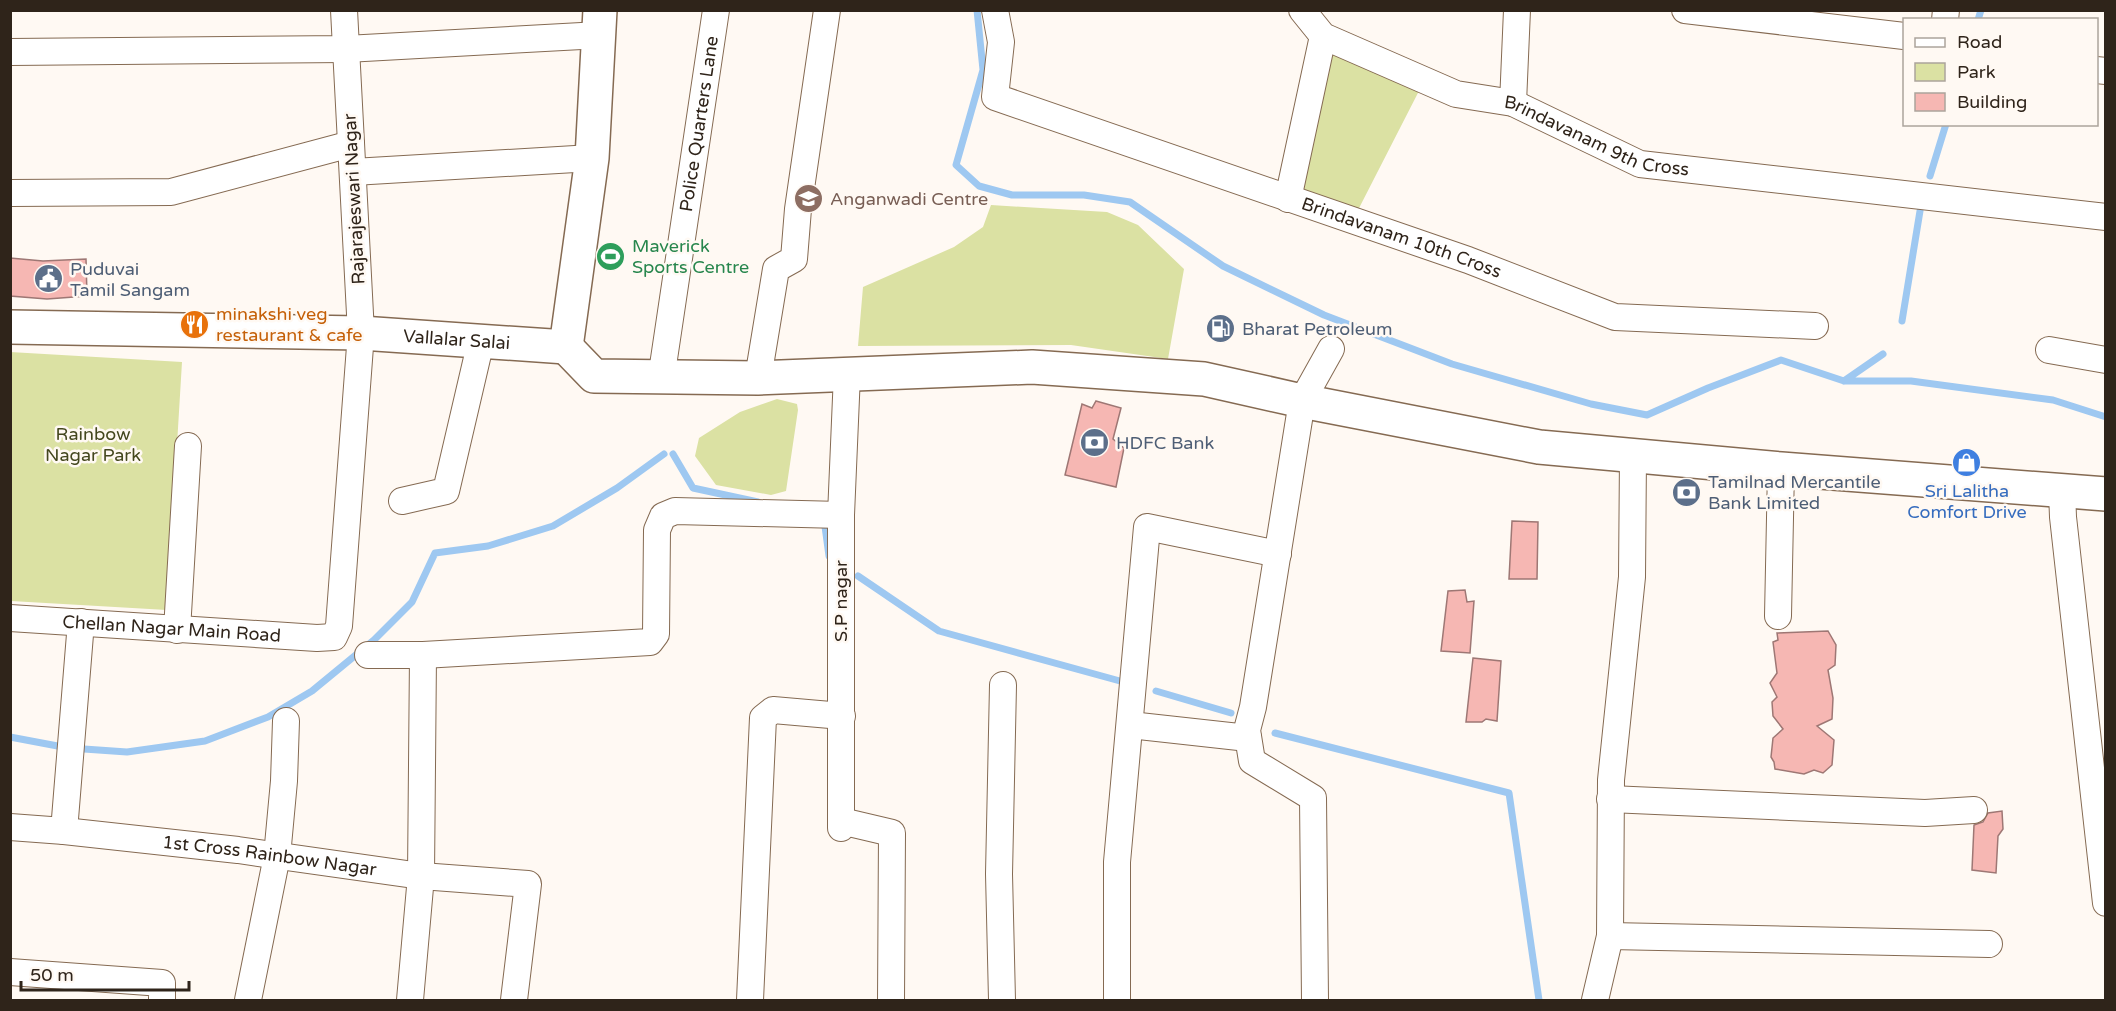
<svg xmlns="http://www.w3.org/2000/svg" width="2116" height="1011" viewBox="0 0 2116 1011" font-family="'Varela Round',sans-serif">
  <rect width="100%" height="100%" fill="#fff9f3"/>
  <path fill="#dbe1a3" d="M1331 52 1421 87 1356 214 1300 191Z
    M991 205 1107 212 1138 225 1184 269 1168 359 1071 345 858 346 863 287 954 247 983 227Z
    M10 352 182 362 167 610 11 601Z
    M777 399 797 404 798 410 786 491 771 495 716 485 695 456 699 438 740 412Z"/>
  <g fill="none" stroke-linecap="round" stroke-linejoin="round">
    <path stroke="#9ec8f1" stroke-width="7" d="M977 10 983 70 956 165 979 186 1012 195H1084L1130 202 1223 266 1324 315 1452 364 1591 404 1647 415 1708 388 1781 360 1844 381H1911L2053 400 2106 417
      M1978 20 1981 10
      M1930 176 1946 124
      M1902 321 1920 211
      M1844 381 1883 354
      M673 454 693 488 758 502
      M824 519 829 556
      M858 576 939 631 1120 681
      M1156 691 1231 713
      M1275 733 1509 793 1539 1000
      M10 737 63 747
      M84 749 127 752 205 741 268 717 312 691 374 640 412 602 435 553 488 546 553 526 617 488 664 454"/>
  </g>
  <path fill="#f6b7b3" stroke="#9e7774" stroke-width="1.5" d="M10 258 43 261 86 259 87 296 47 299 10 296Z
    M1096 401 1121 408 1113 439 1124 448 1116 487 1065 475 1082 404 1092 408Z
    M1512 521 1538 522 1537 579H1509Z
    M1465 590 1467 602 1474 601 1470 653 1441 651 1448 591Z
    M1828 631 1836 645 1835 665 1828 670 1833 698 1832 719 1817 726 1834 740 1832 765 1823 773 1814 770 1804 774 1775 769 1774 762 1771 757 1773 738 1783 729 1773 716 1772 702 1777 697 1770 683 1777 673 1773 642 1778 640 1777 633Z
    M1473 658 1501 661 1497 721 1486 719 1482 722H1466Z
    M2002 811 2003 829 1998 836 1996 873 1972 870 1974 825 1983 822 1988 813Z"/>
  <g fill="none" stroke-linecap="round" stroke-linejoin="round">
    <defs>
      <g id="street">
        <path id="s1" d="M995 10 1001 42 995 97 1468 260 1615 317 1815 326"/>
        <path id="s2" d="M1302 10 1323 36 1456 94 1513 103 1640 164 2106 217"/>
        <path d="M1685 10 1904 36"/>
        <path d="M1945 20 1946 10"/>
        <path d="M10 52 346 49 600 35"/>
        <path d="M2096 70 2106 71"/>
        <path d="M1513 103 1517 10"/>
        <path d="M353 172 592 158"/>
        <path d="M10 193 171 192 351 144"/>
        <path d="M1288 199 1323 36"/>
        <path d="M2049 350 2106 360"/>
        <path d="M758 378 776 269 794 259 798 209 827 10"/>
        <path id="s3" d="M661 379 716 10"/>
        <path d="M2062 491 2063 517 2106 903"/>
        <path d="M402 501 446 491 481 341"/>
        <path d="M1778 616 1781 469"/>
        <path id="s4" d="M10 618 317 638 334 637 339 626 361 333 344 10"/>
        <path d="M177 630 188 446"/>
        <path d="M368 655H423L650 642 656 634 657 530 663 516 675 511 841 515"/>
        <path d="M1130 725 1248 738"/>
        <path d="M1610 799 1925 813 1974 810"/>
        <path d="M841 821 892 833 891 1000"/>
        <path id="s5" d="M10 827 64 831 238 850 421 876 528 884 514 1000"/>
        <path d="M841 828V515L847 374"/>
        <path d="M64 831 81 622"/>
        <path d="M1610 936 1989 944"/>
        <path d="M10 972 162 983V1000"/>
        <path d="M248 1000 277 856 284 781 286 721"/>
        <path d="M410 1000 421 876 423 655"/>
        <path d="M750 1000 763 718 773 710 842 716"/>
        <path d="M1002 1000 999 874 1003 685"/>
        <path d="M1117 1000V862L1147 527 1278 554"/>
        <path d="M1315 1000 1313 798 1252 761 1247 730 1253 707 1302 401 1331 349"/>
        <path d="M1595 1000 1610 936 1611 780 1632 577 1633 456"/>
      </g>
      <g id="secondary">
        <path id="s6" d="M10 327 361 333 566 347"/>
        <path d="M566 347 594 376 758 378 1032 367 1204 379 1302 401 1539 447 1781 469 2106 494"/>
        <path d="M566 347 592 158 600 10"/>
      </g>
    </defs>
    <use href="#street" stroke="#856a52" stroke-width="28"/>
    <use href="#secondary" stroke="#856a52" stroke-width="36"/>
    <use href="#street" stroke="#fff" stroke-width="26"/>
    <use href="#secondary" stroke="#fff" stroke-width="33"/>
  </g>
  <defs>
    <symbol id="school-disc" viewBox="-11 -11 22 22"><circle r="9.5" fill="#8d6e63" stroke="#fff9f3"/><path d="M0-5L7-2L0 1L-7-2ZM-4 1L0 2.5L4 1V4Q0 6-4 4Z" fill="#fff"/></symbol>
    <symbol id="stadium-disc" viewBox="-11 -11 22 22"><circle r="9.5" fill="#2e9e5b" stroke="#fff9f3"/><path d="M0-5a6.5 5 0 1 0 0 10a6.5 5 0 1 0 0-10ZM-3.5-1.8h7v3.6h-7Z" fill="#fff"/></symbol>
    <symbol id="civic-disc" viewBox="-11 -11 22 22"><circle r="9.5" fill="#5c6f8a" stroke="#fff9f3"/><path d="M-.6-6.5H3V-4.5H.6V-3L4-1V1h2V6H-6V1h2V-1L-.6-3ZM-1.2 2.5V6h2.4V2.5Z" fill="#fff"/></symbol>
    <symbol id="restaurant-disc" viewBox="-11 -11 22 22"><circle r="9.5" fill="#e8710a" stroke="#fff9f3"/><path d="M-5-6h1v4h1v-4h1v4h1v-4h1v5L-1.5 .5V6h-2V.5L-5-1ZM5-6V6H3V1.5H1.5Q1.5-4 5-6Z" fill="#fff"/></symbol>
    <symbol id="fuel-disc" viewBox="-11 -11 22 22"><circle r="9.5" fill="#5c6f8a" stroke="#fff9f3"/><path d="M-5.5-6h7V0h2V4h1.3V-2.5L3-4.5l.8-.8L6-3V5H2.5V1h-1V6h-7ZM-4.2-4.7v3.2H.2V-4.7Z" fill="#fff"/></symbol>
    <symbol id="bank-disc" viewBox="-11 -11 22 22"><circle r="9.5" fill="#5c6f8a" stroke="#fff9f3"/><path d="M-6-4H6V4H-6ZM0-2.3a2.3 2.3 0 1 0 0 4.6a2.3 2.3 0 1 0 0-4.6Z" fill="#fff"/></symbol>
    <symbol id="shop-disc" viewBox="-11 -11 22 22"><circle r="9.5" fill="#3f7fe0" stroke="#fff9f3"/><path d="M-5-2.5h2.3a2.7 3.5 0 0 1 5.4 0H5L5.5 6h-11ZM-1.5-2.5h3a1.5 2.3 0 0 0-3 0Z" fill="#fff"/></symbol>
  </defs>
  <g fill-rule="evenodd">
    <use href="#school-disc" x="792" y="182" width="33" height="33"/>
    <use href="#stadium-disc" x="594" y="240" width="33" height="33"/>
    <use href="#civic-disc" x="32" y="262" width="33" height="33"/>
    <use href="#restaurant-disc" x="178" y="308" width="33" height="33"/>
    <use href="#fuel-disc" x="1204" y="312" width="33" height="33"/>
    <use href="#bank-disc" x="1078" y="426" width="33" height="33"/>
    <use href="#shop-disc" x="1950" y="446" width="33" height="33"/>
    <use href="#bank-disc" x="1670" y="476" width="33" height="33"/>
  </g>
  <g text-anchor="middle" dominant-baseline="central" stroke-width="5" stroke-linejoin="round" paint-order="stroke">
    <g font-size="18" fill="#2f241a" stroke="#fff9f3">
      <text stroke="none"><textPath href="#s3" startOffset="258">Police Quarters Lane</textPath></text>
      <text stroke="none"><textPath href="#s2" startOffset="327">Brindavanam 9th Cross</textPath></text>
      <text transform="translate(354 199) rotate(-93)">Rajarajeswari Nagar</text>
      <text stroke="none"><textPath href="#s1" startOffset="518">Brindavanam 10th Cross</textPath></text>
      <text stroke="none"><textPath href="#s6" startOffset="447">Vallalar Salai</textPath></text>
      <text transform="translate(841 601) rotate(-90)">S.P nagar</text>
      <text stroke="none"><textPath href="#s4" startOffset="162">Chellan Nagar Main Road</textPath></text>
      <text stroke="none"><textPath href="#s5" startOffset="261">1st Cross Rainbow Nagar</textPath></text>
    </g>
    <g font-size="18" fill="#785e54" stroke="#fff9f3" text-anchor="start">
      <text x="830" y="199">Anganwadi Centre</text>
    </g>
    <g font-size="18" fill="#27864d" stroke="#fff9f3" text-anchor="start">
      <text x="632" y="246">Maverick<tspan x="632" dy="21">Sports Centre</tspan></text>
    </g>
    <g font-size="18" fill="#4e5e75" stroke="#fff9f3" text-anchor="start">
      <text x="70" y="269">Puduvai<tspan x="70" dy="21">Tamil Sangam</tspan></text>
      <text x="1242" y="329">Bharat Petroleum</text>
      <text x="1116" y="443">HDFC Bank</text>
      <text x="1708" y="482">Tamilnad Mercantile<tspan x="1708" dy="21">Bank Limited</tspan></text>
    </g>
    <g font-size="18" fill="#c56008" stroke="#fff9f3" text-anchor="start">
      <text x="216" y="314">minakshi veg<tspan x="216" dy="21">restaurant &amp; cafe</tspan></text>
    </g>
    <g font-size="18" fill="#44471e" stroke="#fff9f3">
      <text x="93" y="434">Rainbow<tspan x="93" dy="21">Nagar Park</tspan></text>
    </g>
    <g font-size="18" fill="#366cbe" stroke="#fff9f3">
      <text x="1967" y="491">Sri Lalitha<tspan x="1967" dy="21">Comfort Drive</tspan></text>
    </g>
  </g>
  <rect width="2116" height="1011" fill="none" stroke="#2f241a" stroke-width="24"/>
  <rect x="1903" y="18" width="195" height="108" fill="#fff9f3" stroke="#aca49c" stroke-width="1.5"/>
  <rect x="1915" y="38" width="30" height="9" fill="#ffffff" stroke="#aca49c" stroke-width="1.5"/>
  <text x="1957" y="48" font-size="18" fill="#2f241a">Road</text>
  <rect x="1915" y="63" width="30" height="18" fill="#dbe1a3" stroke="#aca49c" stroke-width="1.5"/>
  <text x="1957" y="78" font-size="18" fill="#2f241a">Park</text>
  <rect x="1915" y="93" width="30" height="18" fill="#f6b7b3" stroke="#aca49c" stroke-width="1.5"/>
  <text x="1957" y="108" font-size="18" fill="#2f241a">Building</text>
  <path d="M21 981v9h168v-9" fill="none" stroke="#2f241a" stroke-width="3"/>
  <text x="30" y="981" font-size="18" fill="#2f241a" stroke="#fff9f3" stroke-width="4.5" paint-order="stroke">50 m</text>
</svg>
